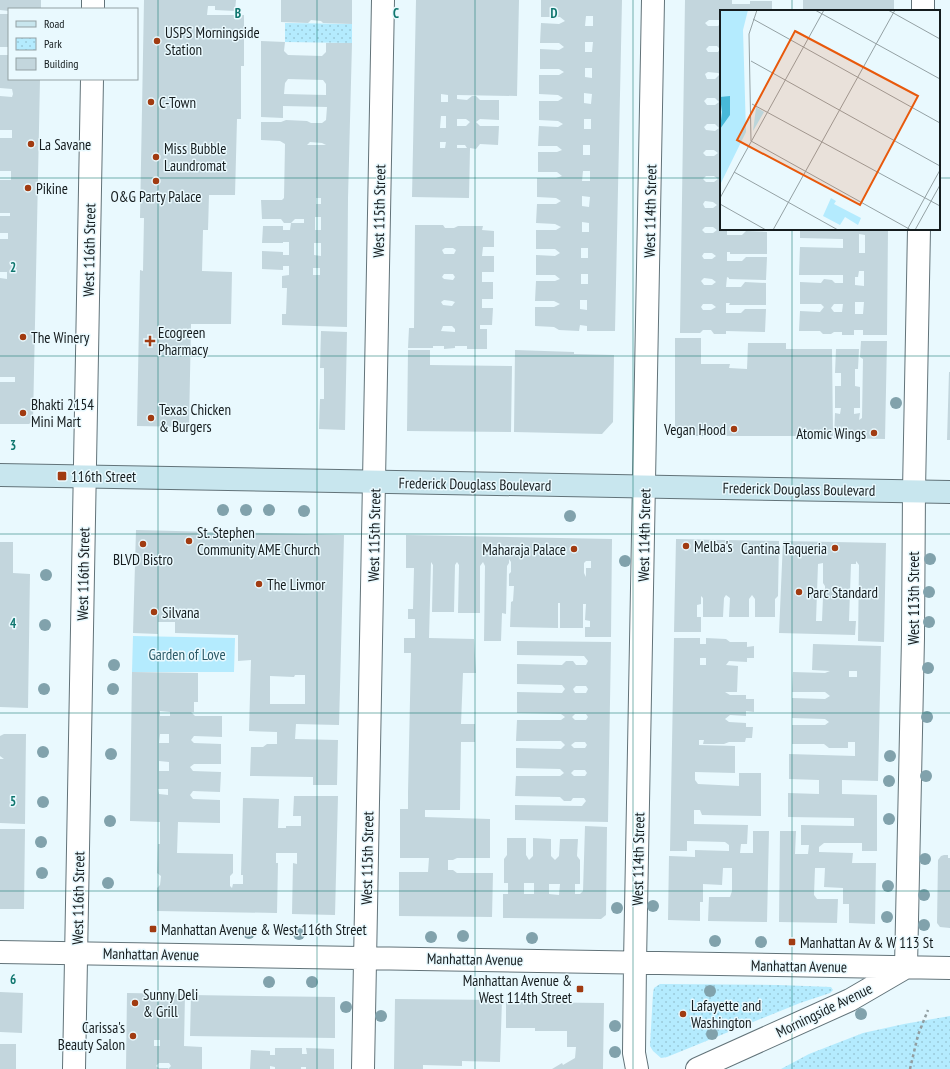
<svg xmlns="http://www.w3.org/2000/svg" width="950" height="1069" viewBox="0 0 950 1069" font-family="'PT Sans Narrow',sans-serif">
  <defs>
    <pattern id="park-dots" width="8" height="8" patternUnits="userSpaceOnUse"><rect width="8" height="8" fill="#b4ebfe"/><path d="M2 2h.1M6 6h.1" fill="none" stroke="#9ac9d9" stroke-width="1.8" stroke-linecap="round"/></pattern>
  </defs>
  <rect width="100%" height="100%" fill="#e9f9fe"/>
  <path fill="#b4ebfe" d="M133 636 235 638 234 672H132Z"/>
  <path fill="url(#park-dots)" d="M285 23 352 24V43L285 42Z
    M660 984 779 985 831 987 833 990 830 993 800 1003 667 1057 661 1058 653 1051 650 1046 653 993 654 988Z
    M950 1016V1069H781L809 1054 863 1033 904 1024Z"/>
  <path fill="#c3d6dd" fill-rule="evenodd" d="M0 0H41V9H9V11L0 10Z
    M144 0H236L235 11 215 10V6H208L207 15H244V66H241V119H237L235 195H209L208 230H203L202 271 232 272 231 324H191L189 427 137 426 140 270 143 271 144 218H140Z
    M281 0H352V24L323 23 321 21 311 20 308 23 281 22Z
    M416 0H519L517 96 457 95V99L467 100 472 96H476L480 100H499V120L480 119 476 122 480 126H499L498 145 480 144 476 149 470 148 469 198 412 197ZM441 94 448 95V102H441ZM441 116H446V128H440ZM457 119H466L470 122 466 126H457ZM440 142H446L445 148H440ZM457 145H465L467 148H457Z
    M541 0H622L615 331H587V326L580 325 579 331 559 330 554 327 535 326V307H554L560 304 554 301H535L536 281H555L560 279 555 275H536V255L555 256 560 253 555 249H536V230H556L561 227 555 224 536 223 537 204H556L561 201 556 198 537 197V178H556L562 176 557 172H538V152H557L562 150 557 146H538L539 126 558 127 563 124 558 121 539 120V101H558L563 98 558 95 539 94V75H559L564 72 559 69H540V49L559 50 564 47 559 43H540L541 23 559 24 565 21 560 17H541ZM586 16H593V26H585ZM585 42H593L592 52H585ZM585 68H592V78L585 77ZM584 93 592 94 591 104 584 103ZM584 119H591V129H584ZM583 145H590V155H583ZM583 171H590V181H582ZM582 196 590 197 589 207 582 206ZM582 222 589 223V232H582ZM581 248H588V258H581ZM581 274H588V284H581ZM580 300H587V310L580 309Z
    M685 0H732V4H750V1H772V11H721V23L719 20H709L705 23 708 26H718L721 23V229H727V235H742L746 231 767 232V254H730V252H727V261H742L746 257H767L766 280 729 279V278L727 277 726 287H741L745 282 766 283V305H729L730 303H726V313H741L745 309H766L765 332 726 331V334H714L711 330H703L700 333H680ZM709 46H717L720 49 718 52H708L706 49ZM708 72 718 73 720 74 715 79H707L705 74ZM707 98H715L719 102 715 105H707L704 101ZM707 124H715L719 128 715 131 706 130 704 127ZM706 150H714L718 153 714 156H706L703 153ZM706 176H714L718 179 714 182H706L703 179ZM705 201 713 202 717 205 713 208H705L703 204ZM705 227H713L717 230 713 233H705L702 230ZM704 253H712L716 256 712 259H704L702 256ZM704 278 712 279 716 282 712 285H704L701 281ZM703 304H712L716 307 711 310H703L701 307Z
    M803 0H894V11H803Z
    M0 14H9V47H0Z
    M261 41 285 42 284 51 288 55 322 56 326 52V43H352L348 198 347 327 282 325V314H286L287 288H282V276L289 275V266H283V270L262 269V251L283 252V255H289V242H283V243H262L263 226H283V230H290L291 223H304V219H295L291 223H284L281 219H262L261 200H282L284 198 285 144 280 141 261 140V122H281L286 120 307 121 311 123H322L326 120 327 107 283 106V118L261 117ZM288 79 323 80 326 84V95L284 94 285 83ZM310 142 322 143 326 145H307ZM316 198H321V204H316ZM315 217H321V230H315ZM314 243H321V256L314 255ZM313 268H320V275H313Z
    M0 55H9V79H40L33 421 29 424H0V382H15V377H0V278L7 279V272H0V239H8V233H0V216H10V213H0V180H11V171H0V138H12V130H0V96L12 97 13 94 12 89 0 88Z
    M415 225H443L445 228H454L458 226H483L482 230 494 231V247H483L482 256H494V272H482V282H493V299H482V308H493L492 325H480V329H487V349H467V346H455V348L444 349V346H433V348H408L409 328H414ZM445 248H453L456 250 454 254H444L442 250ZM444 274H453L455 277 453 280 444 279 442 277ZM444 300 452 301 455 302 452 306 443 305 441 302ZM443 326H452L455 329V332L441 331Z
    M800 229H888L887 335H863V330H854V335H842V332H834L831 334H823L820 331H799L800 311 820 312 824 307 821 304H800V282L821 283 824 279 832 280 835 283H843V275H799L800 247 843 248V239L800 238ZM859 234 865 235V253H859ZM859 271H864V286L855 285V277H858ZM855 302H864L863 314H855ZM834 304H843L842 312H834L831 308Z
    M321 331 347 332 345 430 319 429 320 399H324V368H320Z
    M675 338H701V364H730L729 368 747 369 748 343H786V349H832L833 436H675Z
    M861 341H887L885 439 834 438 835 413 840 414 841 408H835V386H841V373H835L836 349H859L858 369H855V386L860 387V408H854V414L860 413 859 420 862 418 863 359 860 357Z
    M408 350H430V365L512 366 511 432 407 431Z
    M515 350 574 352V354L614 355 613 422 602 434 514 432Z
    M949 372H950V440H947Z
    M136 530 344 535 339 725 296 724 295 739 338 740 337 785H313V777L250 776 251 747H263L267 744H277V732L249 731 251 660 238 661V635L175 633V622H158V634L133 633ZM295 675H305V704H270V676L294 677Z
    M406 535 612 539 611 637H585V627H590V621L585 620 586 604H583V628H560V603H558V628L510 627 511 602 513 601 514 586H509V574L511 572V562L509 559V563L507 566 506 614 502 613 501 641H484L485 566 483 562 480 566V613H458L459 565 457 562 455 565 454 612H432L433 565 431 562 429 638 474 639 476 673H463L461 724H475V742H461L460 810H425V817L490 819V858H457L453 860H448V870H453L457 873H493L492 917 399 916V872H428L429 858H400V809H408V793L411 653H404V638H415V619H408V609H413L414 568H406ZM586 561H591V568H586V577L584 573V563Z
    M676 539 779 541 778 596 775 599V617H755V599L752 595 749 599V617H729L730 598 726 595 724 598 723 617H703V598L701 596V604L697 605V617H701V632H674Z
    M783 541 886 543 884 642 858 641 859 565 856 561V564H851L849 621H856L855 635 779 633ZM823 563V583L825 586V594L823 597 822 621H816L818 564Z
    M0 542H13V573L30 574 28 708 0 707Z
    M674 638H700V644H706V638L726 639 730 642H747V647L754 646V658H747V662L729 661 726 665 738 666 737 692H725L730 695H746V699H754V712L746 711V716L730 715 725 719 729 722 746 723V727H753L752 738H746L745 742H729L724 744H703L704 740H699V745L735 746V773L695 772V780L698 784 739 786V773H761V816L702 815 700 810H694V824L748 825 747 844H741L740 853H753V831H769L767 922 708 921 709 897H730L732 891V868H723L722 885 703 884V902H700V921L668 920 669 856 695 857V850L729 851V845L725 842 687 841V851H670ZM700 658H706V665H700Z
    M517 641 611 642 608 822 515 820V805L582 806 586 801 584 798H573L571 801H564L560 797 515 796 516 776H560L564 773 560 769 516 768V748L561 749 565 745 561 741H516L517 720H561L565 717 561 714 517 713V692L562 693 565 689 562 685 517 684V664L562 665 566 661H573L576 665H586L588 661 584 656 517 655ZM576 686H586L588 689 586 693H575L573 689ZM575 714H586L588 717 586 720H575L572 717ZM575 742H585L587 745 585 748H574L571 745ZM574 770H585L587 773 585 776H574L571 773Z
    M813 644 881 646 878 781 842 780V794L877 795V851H862V843H824L819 847V852L853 853 852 863H876L875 924 849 923V904H843V888L824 887 825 868H815L814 895 817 899H838L837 923 779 922 780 831H796L795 854H808L809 845H801V825L854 826V818L788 817V793L819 794V780L789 779V754L855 756V742H848V748H829L824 744H792V725H825L829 722 825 719 792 718V698L825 699 830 696 825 692H792L793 672 825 673 830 671 812 670ZM849 671H857V677H849Z
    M132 672 198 673V702H194V712H191L195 716H222V737L194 736 191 740 194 743 221 744V764H194L190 767 193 771 221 772 220 792 193 791 190 795 193 799 220 800V823L178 822 177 853 233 854V873L230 876V886L232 888 233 884H243V875H241L243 798 279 799 278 828H286V826H301V816H293L294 796H338L335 915 292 914 293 863 297 864V853H276V863H278L277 913 157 911V888L160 885 161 876 157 873 158 844H160V822L130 821ZM160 711 170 712V716H160ZM160 734H169V743H159ZM159 761 169 762V771H159ZM158 789H168V795L159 794Z
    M4 734H26L25 824 0 823V759H4L0 756V736Z
    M585 826 607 827 606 915 601 919 503 918V894H508V883H504V859L507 855V838H526V855L529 860 533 856V838L551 839V856L555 860 559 856 560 839H578L577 856 580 860V884H575V894H580L583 891ZM524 883H534V894H524ZM549 884H560L559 895 549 894Z
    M0 829H25L24 909H0Z
    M944 855H948V858H950V928L940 927 937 923 938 860 941 856Z
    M0 992 23 993 22 1033 0 1032Z
    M127 993 185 994 184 1046 202 1047V1069H168L171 1066 169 1063H159L156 1066 159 1068H168V1069H126ZM154 1040H160V1046H154Z
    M191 995 335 997V1038L190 1036Z
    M395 999 502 1000 500 1062 462 1061V1066L423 1065V1069H394Z
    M506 1002 604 1003 603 1069H552L562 1063 563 1065 575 1058 576 1047H567V1031H535V1028H506Z
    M0 1044H16V1069H0Z
    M275 1048H302V1054H307L306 1048 334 1049V1069H306V1067H301V1069H275V1067L270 1066V1069H250L251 1050 270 1051V1055H275Z"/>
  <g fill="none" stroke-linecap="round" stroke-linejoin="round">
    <defs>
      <path id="minor" d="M923 11V0
        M0 952 950 968
        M906 967 913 638 914 491 919 229
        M363 1069 383 0
        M637 1069 634 1053 635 963 653 0
        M697 1069 850 1000 905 968"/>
      <path id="tertiary" d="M93 9V0
        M74 1069 92 79"/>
      <path id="secondary" d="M0 475 950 492"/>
    </defs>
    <use href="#minor" stroke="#627379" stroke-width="24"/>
    <use href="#tertiary" stroke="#627379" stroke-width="24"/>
    <use href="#secondary" stroke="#627379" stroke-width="24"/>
    <path stroke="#919ea1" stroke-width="2.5" stroke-dasharray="3 3" stroke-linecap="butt" d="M910 1069 918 1035 928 1010"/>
    <use href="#minor" stroke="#fff" stroke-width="22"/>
    <use href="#tertiary" stroke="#fff" stroke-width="22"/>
    <use href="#secondary" stroke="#c8e6ee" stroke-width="22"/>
  </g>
  <g fill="#81a2ac">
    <circle cx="896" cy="403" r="6"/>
    <circle cx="223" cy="510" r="6"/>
    <circle cx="246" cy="510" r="6"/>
    <circle cx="269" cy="510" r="6"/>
    <circle cx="304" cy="511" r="6"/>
    <circle cx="570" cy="516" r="6"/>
    <circle cx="930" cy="559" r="6"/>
    <circle cx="625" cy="561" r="6"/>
    <circle cx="46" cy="575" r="6"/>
    <circle cx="929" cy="592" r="6"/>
    <circle cx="929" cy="622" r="6"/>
    <circle cx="45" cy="625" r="6"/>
    <circle cx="114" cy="665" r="6"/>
    <circle cx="928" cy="668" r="6"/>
    <circle cx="44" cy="689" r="6"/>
    <circle cx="113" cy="689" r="6"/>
    <circle cx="927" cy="717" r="6"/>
    <circle cx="43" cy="752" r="6"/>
    <circle cx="111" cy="754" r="6"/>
    <circle cx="890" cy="756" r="6"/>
    <circle cx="926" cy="776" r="6"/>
    <circle cx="889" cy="781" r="6"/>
    <circle cx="43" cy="802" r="6"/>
    <circle cx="889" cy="819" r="6"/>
    <circle cx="110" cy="821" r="6"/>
    <circle cx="41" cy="842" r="6"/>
    <circle cx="925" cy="859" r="6"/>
    <circle cx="42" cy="873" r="6"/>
    <circle cx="108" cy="883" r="6"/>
    <circle cx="888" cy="886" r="6"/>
    <circle cx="924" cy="895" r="6"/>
    <circle cx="653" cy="906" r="6"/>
    <circle cx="617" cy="908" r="6"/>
    <circle cx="887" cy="917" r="6"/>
    <circle cx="924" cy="925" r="6"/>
    <circle cx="249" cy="933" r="6"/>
    <circle cx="299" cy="934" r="6"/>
    <circle cx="463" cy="936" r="6"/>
    <circle cx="431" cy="937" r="6"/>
    <circle cx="532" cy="938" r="6"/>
    <circle cx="715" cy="941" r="6"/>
    <circle cx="761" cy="942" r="6"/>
    <circle cx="269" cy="982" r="6"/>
    <circle cx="312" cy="982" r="6"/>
    <circle cx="710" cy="991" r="6"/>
    <circle cx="346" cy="1007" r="6"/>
    <circle cx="861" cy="1014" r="6"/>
    <circle cx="381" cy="1016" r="6"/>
    <circle cx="615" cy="1026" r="6"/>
    <circle cx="712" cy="1034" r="6"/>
    <circle cx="615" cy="1052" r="6"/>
  </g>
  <path fill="none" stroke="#0f766e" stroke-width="1" stroke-opacity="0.55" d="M158 0V1069M317 0V1069M475 0V1069M633 0V1069M792 0V11M0 178H721M939 178H950M792 229V1069M0 356H950M0 534H950M0 713H950M0 891H950"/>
  <g fill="#a13b11" stroke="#e9f9fe" stroke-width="1.5">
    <circle cx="157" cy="41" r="4"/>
    <circle cx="151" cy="102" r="4"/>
    <circle cx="31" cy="144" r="4"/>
    <circle cx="156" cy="157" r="4"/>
    <circle cx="156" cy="181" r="4"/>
    <circle cx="28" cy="188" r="4"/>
    <circle cx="23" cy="337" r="4"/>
    <path d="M148 335h4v4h4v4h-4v4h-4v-4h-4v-4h4z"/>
    <circle cx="23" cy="413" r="4"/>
    <circle cx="151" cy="418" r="4"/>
    <circle cx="734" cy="429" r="4"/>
    <circle cx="874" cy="433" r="4"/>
    <rect x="57" y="471" width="10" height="10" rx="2"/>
    <circle cx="189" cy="541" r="4"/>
    <circle cx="143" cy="544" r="4"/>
    <circle cx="686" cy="546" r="4"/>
    <circle cx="835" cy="548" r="4"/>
    <circle cx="574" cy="549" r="4"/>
    <circle cx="259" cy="584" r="4"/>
    <circle cx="799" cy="592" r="4"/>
    <circle cx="154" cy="612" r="4"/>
    <rect x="149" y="925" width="8" height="8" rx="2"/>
    <rect x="788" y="938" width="8" height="8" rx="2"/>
    <rect x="576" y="985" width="8" height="8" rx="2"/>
    <circle cx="135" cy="1003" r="4"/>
    <circle cx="683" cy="1014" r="4"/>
    <circle cx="133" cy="1036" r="4"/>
  </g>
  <g text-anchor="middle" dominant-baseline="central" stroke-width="3" stroke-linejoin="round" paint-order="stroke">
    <g font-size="15" fill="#151c1e" stroke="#e9f9fe" text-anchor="start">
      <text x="165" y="32">USPS Morningside<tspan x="165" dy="17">Station</tspan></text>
      <text x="159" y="102">C-Town</text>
      <text x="39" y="144">La Savane</text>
      <text x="164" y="148">Miss Bubble<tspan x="164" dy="17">Laundromat</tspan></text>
      <text x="36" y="188">Pikine</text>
      <text x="156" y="196" text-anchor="middle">O&amp;G Party Palace</text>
      <text x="158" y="332">Ecogreen<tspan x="158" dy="17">Pharmacy</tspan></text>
      <text x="31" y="337">The Winery</text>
      <text x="31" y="404">Bhakti 2154<tspan x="31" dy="17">Mini Mart</tspan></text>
      <text x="159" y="409">Texas Chicken<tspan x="159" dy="17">&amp; Burgers</tspan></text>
      <text x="726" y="429" text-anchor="end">Vegan Hood</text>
      <text x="866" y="433" text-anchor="end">Atomic Wings</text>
      <text x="71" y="476">116th Street</text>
      <text x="197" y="532">St. Stephen<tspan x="197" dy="17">Community AME Church</tspan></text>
      <text x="694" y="546">Melba's</text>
      <text x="827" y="548" text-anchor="end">Cantina Taqueria</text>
      <text x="566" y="549" text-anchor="end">Maharaja Palace</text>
      <text x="143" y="559" text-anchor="middle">BLVD Bistro</text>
      <text x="267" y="584">The Livmor</text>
      <text x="807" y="592">Parc Standard</text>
      <text x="162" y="612">Silvana</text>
      <text x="161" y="929">Manhattan Avenue &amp; West 116th Street</text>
      <text x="800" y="942">Manhattan Av &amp; W 113 St</text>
      <text x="572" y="980" text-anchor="end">Manhattan Avenue &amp;<tspan x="572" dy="17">West 114th Street</tspan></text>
      <text x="143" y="994">Sunny Deli<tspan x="143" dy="17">&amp; Grill</tspan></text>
      <text x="691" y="1005">Lafayette and<tspan x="691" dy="17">Washington</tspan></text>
      <text x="125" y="1027" text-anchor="end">Carissa's<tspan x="125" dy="17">Beauty Salon</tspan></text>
    </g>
    <g font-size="15" fill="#151c1e" stroke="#e9f9fe">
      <text transform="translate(379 211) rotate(-89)">West 115th Street</text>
      <text transform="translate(650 211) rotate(-89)">West 114th Street</text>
      <text transform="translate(89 250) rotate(-89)">West 116th Street</text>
      <text transform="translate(475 484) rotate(1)">Frederick Douglass Boulevard</text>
      <text transform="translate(799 489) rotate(1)">Frederick Douglass Boulevard</text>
      <text transform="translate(374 535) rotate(-89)">West 115th Street</text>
      <text transform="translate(644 535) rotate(-89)">West 114th Street</text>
      <text transform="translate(83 574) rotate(-89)">West 116th Street</text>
      <text transform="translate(913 598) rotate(-90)">West 113th Street</text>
      <text transform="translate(367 858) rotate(-89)">West 115th Street</text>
      <text transform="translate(638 859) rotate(-89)">West 114th Street</text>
      <text transform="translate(78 898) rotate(-89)">West 116th Street</text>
      <text transform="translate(151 954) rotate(1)">Manhattan Avenue</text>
      <text transform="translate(475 959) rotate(1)">Manhattan Avenue</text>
      <text transform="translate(799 966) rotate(1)">Manhattan Avenue</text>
      <text transform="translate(824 1010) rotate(-26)">Morningside Avenue</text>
    </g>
    <g font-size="15" fill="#2c5b69" stroke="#e9f9fe">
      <text x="187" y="654">Garden of Love</text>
    </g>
  </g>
  <g transform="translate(720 10)">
    <rect width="220" height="220" fill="#e9f9fe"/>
    <path d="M0 0H28L23 20 26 122 0 175ZM36 97 44 102 33 121 36 98ZM111 188 116 191 114 194 141 208 138 215 125 207 120 215 103 206Z" fill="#b4ebfe"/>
    <path d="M10 86V105L0 119 2 102 0 87Z" fill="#48b9d9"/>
    <path fill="none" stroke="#94a1a4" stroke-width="1" d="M95 0 220 69M168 0 220 29M33 9 220 113M31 51 220 156M32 94 220 196M31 131 191 220M31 131 29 24 37 0M14 162 118 220M0 188 104 0M0 194 46 220M53 220 175 0M187 220 220 160M195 220 220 175"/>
    <path fill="#e8590c" fill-opacity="0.15" stroke="#e8590c" stroke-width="2" d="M75 21 198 86 140 195 17 130Z"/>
    <rect width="220" height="220" fill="none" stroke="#151c1e" stroke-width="2"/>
  </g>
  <g font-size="13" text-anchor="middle" font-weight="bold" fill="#0f766e" stroke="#e9f9fe" stroke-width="3" stroke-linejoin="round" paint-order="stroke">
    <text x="238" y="18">B</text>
    <text x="396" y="18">C</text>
    <text x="554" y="18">D</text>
    <text x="13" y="272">2</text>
    <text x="13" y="450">3</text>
    <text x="13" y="628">4</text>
    <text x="13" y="806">5</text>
    <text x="13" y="984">6</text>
  </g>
  <rect x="8" y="8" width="130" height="72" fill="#e9f9fe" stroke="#94a1a4"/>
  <rect x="16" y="21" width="20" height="6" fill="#c8e6ee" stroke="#94a1a4"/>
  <text x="44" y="28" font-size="12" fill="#151c1e">Road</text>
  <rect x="16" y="38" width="20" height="12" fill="url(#park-dots)" stroke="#94a1a4"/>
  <text x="44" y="48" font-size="12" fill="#151c1e">Park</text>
  <rect x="16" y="58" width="20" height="12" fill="#c3d6dd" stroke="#94a1a4"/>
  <text x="44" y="68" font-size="12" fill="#151c1e">Building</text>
</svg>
